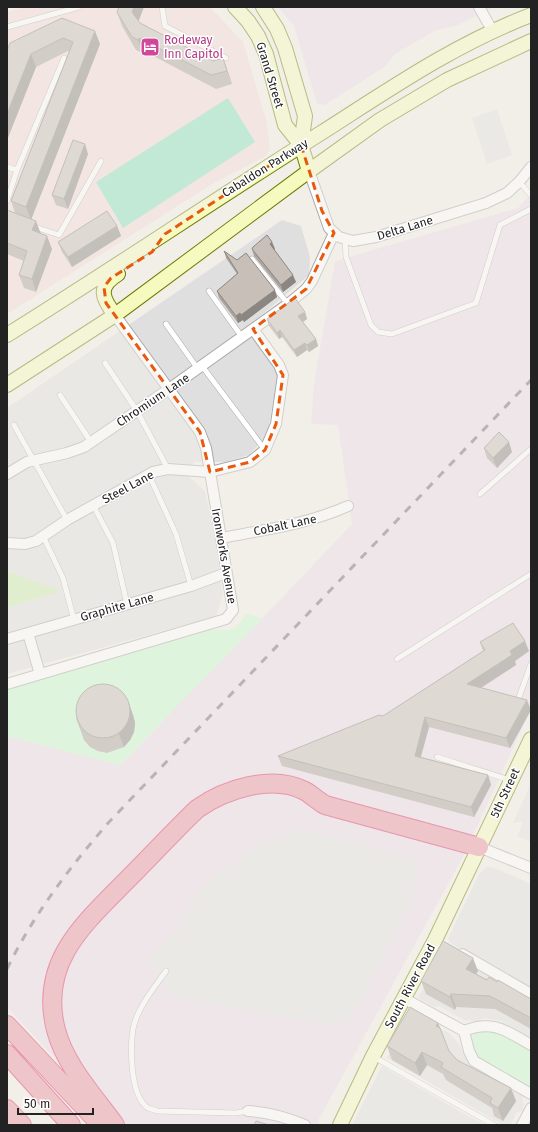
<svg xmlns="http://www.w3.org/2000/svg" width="538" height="1132" viewBox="0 0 538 1132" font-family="'Fira Sans',sans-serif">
  <rect width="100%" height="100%" fill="#f2efe9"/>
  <path fill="#e0dfdf" d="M282 220 301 226 310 257 309 275 249 326 278 374 267 436 249 455 225 462H194L188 476 205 491 214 533 223 595 216 616 7 674V608L60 591 7 571V408Z
    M486 867 495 868 531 884V989L452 944 448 939 479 874Z
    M443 949 531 999V1039L501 1021 485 1018 477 1021 464 1020 439 1006 434 1007 418 998Z
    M410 1015 430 1023 449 1033 459 1044 470 1066 522 1095 524 1105 522 1111 517 1112 510 1125H503L387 1058Z
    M382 1066 461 1112 485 1125H352Z"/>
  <path fill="#f2dad9" d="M24 7H210L243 42 267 123 270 149 266 156 214 183 7 314V12Z"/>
  <path fill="#ebdbe8" d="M278 7H495L456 26 436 30 395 54 386 66 325 105 317 104 294 26Z
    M531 194V709L464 855 319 1119 318 1125H116L7 1007V736L120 765 276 604 352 524 338 425 311 424 314 384 335 261 518 208Z"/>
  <path fill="#cdebb0" d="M7 571 61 591 7 608Z"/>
  <path fill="#c8facc" d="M246 614 263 618 120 765 7 736V690L209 630C231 628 232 636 246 614Z
    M491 1028 531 1050V1091L477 1059C470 1040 467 1032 491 1028Z"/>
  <path fill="#88e0be" d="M228 98 255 142 123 228 96 182Z"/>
  <path fill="#e2e2e2" d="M497 109 512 155 487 164 472 118Z
    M531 783V842L517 836 523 822 513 823Z
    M297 828 420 860 416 870 415 888 408 909 352 1018 333 1026 171 997 150 957 179 930 190 903 215 877 248 852Z"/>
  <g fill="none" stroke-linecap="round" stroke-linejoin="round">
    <defs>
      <path id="service" d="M162 7 165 26 226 58
        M7 27 79 7
        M7 167 17 170 64 58
        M519 182 531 195
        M7 201 17 170
        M32 226 59 235 101 161
        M345 239 346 257 371 325 378 332 392 334 476 303 500 225 531 209
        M252 259 288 304
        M209 291 242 337
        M166 324 198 369
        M105 363 137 411 168 469
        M202 366 265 450
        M60 395 91 442
        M14 425 67 520
        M149 475 176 534 191 586
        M480 494 531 449
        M93 505 113 543 127 604
        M43 536 63 578 74 620
        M397 659 531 574
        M518 700 531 664
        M437 757 510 780
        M166 971C154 988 137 1008 133 1029 130 1049 130 1096 148 1108 151 1109 155 1110 157 1111L236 1113 248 1111
        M374 1057 494 1125"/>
      <path id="minor" d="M479 7 492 30
        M309 171 329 228 339 237 353 241 376 237 486 203 507 193 519 182 531 167
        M7 474 27 462 67 453 84 447 169 389 288 304 306 289 312 281 334 233
        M221 538C264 530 308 524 348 506
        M7 543 25 544 36 541 67 520 153 472 168 469 210 472 250 462 265 450 276 424 283 375 279 365 253 329
        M28 633 40 674
        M7 639 191 586 226 573
        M7 684 226 619 233 610 206 448 200 432 115 315
        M479 847 531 868
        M462 954 531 994
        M405 999 464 1031
        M464 1031 469 1051 474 1061 531 1094
        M464 1031C492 1019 507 1031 531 1045
        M248 1111C268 1112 286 1117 305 1125
        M522 1125 531 1108"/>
      <path id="secondary" d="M235 7 248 21 258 36 266 54 285 125 301 145 309 171
        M263 7 277 29 285 48 305 116 301 145
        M115 315C102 298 97 287 118 274
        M7 335C113 269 216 199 321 133 390 89 455 44 531 15
        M7 385 115 315 309 171 380 120 447 80 531 41
        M340 1125 373 1056 435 940 531 739"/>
      <path id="motorway" d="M7 1025 101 1125
        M7 1054 71 1125
        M7 1109 22 1125
        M115 1125C94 1096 65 1065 56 1030 38 961 86 922 129 878 152 855 174 831 197 809 225 789 272 774 305 791 312 795 318 801 325 805L479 847"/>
    </defs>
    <use href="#service" stroke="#a9a9a9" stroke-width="6"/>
    <use href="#minor" stroke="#a9a9a9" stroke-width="12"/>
    <use href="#secondary" stroke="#707d05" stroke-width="16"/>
    <use href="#motorway" stroke="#dc2a67" stroke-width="20"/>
    <use href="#service" stroke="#fff" stroke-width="5"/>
    <use href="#minor" stroke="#fff" stroke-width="10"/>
    <use href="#secondary" stroke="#f7fabf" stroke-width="14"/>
    <use href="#motorway" stroke="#e892a2" stroke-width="18"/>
    <path stroke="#707070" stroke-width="3" stroke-dasharray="8 8" stroke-linecap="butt" d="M7 969C33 915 70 867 109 822L531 380"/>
  </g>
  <path fill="#aba49e" d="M119 7H144L138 21 140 23 228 72 232 84 216 89 144 51 143 53 136 50 122 26 117 12Z
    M62 18 100 44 31 219 52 249 36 292 24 288 19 275 24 261 7 254V210L15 213 11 201 69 52 68 51 36 67 7 140V51Z
    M88 154 68 209 56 205 52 195Z
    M117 226 121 236 72 267 62 252 58 242Z
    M272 242 275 249 274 250 296 282 283 292 254 256 252 249Z
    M224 251 277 297 244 322 243 320 238 323 219 298 217 291 237 274 226 258Z
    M305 312 307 319 303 322 316 339 318 346 309 352 307 350 297 357 282 337 279 339 269 326 267 319Z
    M484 448 512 452 497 468 487 458Z
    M480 642 529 651 515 661 516 665 481 688 531 710 510 748 429 727 421 757 488 775 491 785 474 817 282 766 278 756 383 716 483 651Z
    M128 701 133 715 135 723 134 732 130 740 124 747 107 753 98 751 90 747 84 740 76 718Z
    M478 971 476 974 487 980 531 999V1029L495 1009 456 1007 455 1010 426 994 421 981Z
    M438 1023 449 1051 457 1060 516 1101 503 1121 494 1116 492 1108 446 1080 443 1074 427 1065 420 1076 392 1060 387 1046Z"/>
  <path fill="#8b8681" d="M134 7H144L137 25 132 12Z
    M95 31 100 44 31 220 26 207Z
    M139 38 144 51 143 53 138 40Z
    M31 54 36 67 7 140V114Z
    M223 58 228 72 232 84 227 71Z
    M85 144 88 154 68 209 64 199Z
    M36 221 41 234 32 230Z
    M117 226 121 236 72 267 68 257Z
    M47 236 52 249 36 292 32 279Z
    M272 242 275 249 273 251 270 244Z
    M293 275 296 282 283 292 281 285Z
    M275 290 277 297 244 322 241 315Z
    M305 312 307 319 301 323 298 316Z
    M240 313 243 320 238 323 236 316Z
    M280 330 282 337 279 339 277 333Z
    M316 339 318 346 309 352 307 345Z
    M305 343 307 350 297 357 294 350Z
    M509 442 512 452 497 468 493 458Z
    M525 641 529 651 515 661 516 665 471 694 467 684 510 651Z
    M527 700 531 710 510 748 506 738Z
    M128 701 133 715 135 723 134 732 130 740 124 747 119 734Z
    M425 717 429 727 418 766 415 756Z
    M488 775 491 785 474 817 471 807Z
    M473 958 478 971 471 982 466 969Z
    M451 994 456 1007 455 1010 450 997Z
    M438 1023 443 1036 436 1026Z
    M422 1052 427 1065 420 1076 415 1063Z
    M511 1088 516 1101 503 1121 498 1108Z"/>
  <path fill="#c7bfb8" stroke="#8b8681" d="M119 7H134L132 12 140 23 213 61 223 58 227 71 211 75 139 38 138 40 132 37 117 12Z
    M62 18 95 31 26 207 11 201 73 42 63 38 31 54 7 114V51L10 43Z
    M73 140 85 144 64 199 52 195Z
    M7 210 36 221 32 230 47 236 32 279 19 275 27 251 7 243Z
    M107 211 117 226 68 257 58 242Z
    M267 235 272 242 270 244 293 275 281 285 252 249 253 247Z
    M224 251 237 260 246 253 275 290 241 315 240 313 236 316 217 291 238 273Z
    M295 298 305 312 298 316 316 339 307 345 305 343 294 350 280 330 277 333 267 319Z
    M499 432 509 442 493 458 484 448Z
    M513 623 525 641 510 651 512 655 467 684 527 700 506 738 425 717 415 756 488 775 471 807 278 756 379 715 383 716 485 650 480 642Z
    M76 711a27 27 0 1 1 54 0a27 27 0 1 1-54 0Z
    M443 941 473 958 466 969 487 980 489 977 497 982 498 980 531 999V1018L490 996 451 994 450 997 421 981Z
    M410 1007 438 1023 436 1026 440 1028 449 1051 457 1060 511 1088 498 1108 490 1103 492 1098 441 1067 443 1063 422 1052 415 1063 387 1046Z
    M256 1121 269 1125H254Z"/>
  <path d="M0 0H538V1132H0ZM301 145 322 211 334 233 306 289 253 329 283 375 276 424 265 450 250 462 210 472 200 432 106 303 104 287 111 278 152 252 165 234Z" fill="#f2efe9" fill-opacity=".55" fill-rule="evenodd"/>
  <path fill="none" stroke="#e8590c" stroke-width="3" stroke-dasharray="8 5" stroke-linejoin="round" d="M301 145 322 211 334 233 306 289 253 329 283 375 276 424 265 450 250 462 210 472 200 432 106 303 104 287 111 278 152 252 165 234Z"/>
  <defs>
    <symbol id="hotel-square" viewBox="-11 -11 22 22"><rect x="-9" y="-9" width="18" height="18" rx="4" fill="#d1479c" stroke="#fff"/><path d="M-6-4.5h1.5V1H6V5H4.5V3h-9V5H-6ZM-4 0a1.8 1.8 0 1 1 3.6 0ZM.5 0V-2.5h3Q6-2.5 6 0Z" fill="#fff"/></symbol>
  </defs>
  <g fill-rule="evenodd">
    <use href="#hotel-square" x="139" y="36" width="22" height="22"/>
  </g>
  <g text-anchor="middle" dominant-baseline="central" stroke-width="3" stroke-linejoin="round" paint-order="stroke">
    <g font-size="12" fill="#b23c85" stroke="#fff" text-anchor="start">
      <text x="164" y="40">Rodeway<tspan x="164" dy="14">Inn Capitol</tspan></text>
    </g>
    <g font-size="12" fill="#222" stroke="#fff">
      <text transform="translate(270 75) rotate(73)">Grand Street</text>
      <text transform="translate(265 168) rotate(-32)">Cabaldon Parkway</text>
      <text transform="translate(405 228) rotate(-17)">Delta Lane</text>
      <text transform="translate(153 400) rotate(-34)">Chromium Lane</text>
      <text transform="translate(128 487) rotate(-28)">Steel Lane</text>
      <text transform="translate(285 525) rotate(-12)">Cobalt Lane</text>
      <text transform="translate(224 556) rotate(80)">Ironworks Avenue</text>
      <text transform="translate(117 607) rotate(-16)">Graphite Lane</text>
      <text transform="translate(505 793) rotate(-65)">5th Street</text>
      <text transform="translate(410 986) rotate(-62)">South River Road</text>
    </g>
  </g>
  <rect width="538" height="1132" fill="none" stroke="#222222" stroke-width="16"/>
  <path d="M18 1108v6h75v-6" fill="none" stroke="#222222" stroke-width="2"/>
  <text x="24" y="1108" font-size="12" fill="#222222" stroke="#ffffff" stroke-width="3" paint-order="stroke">50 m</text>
</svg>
